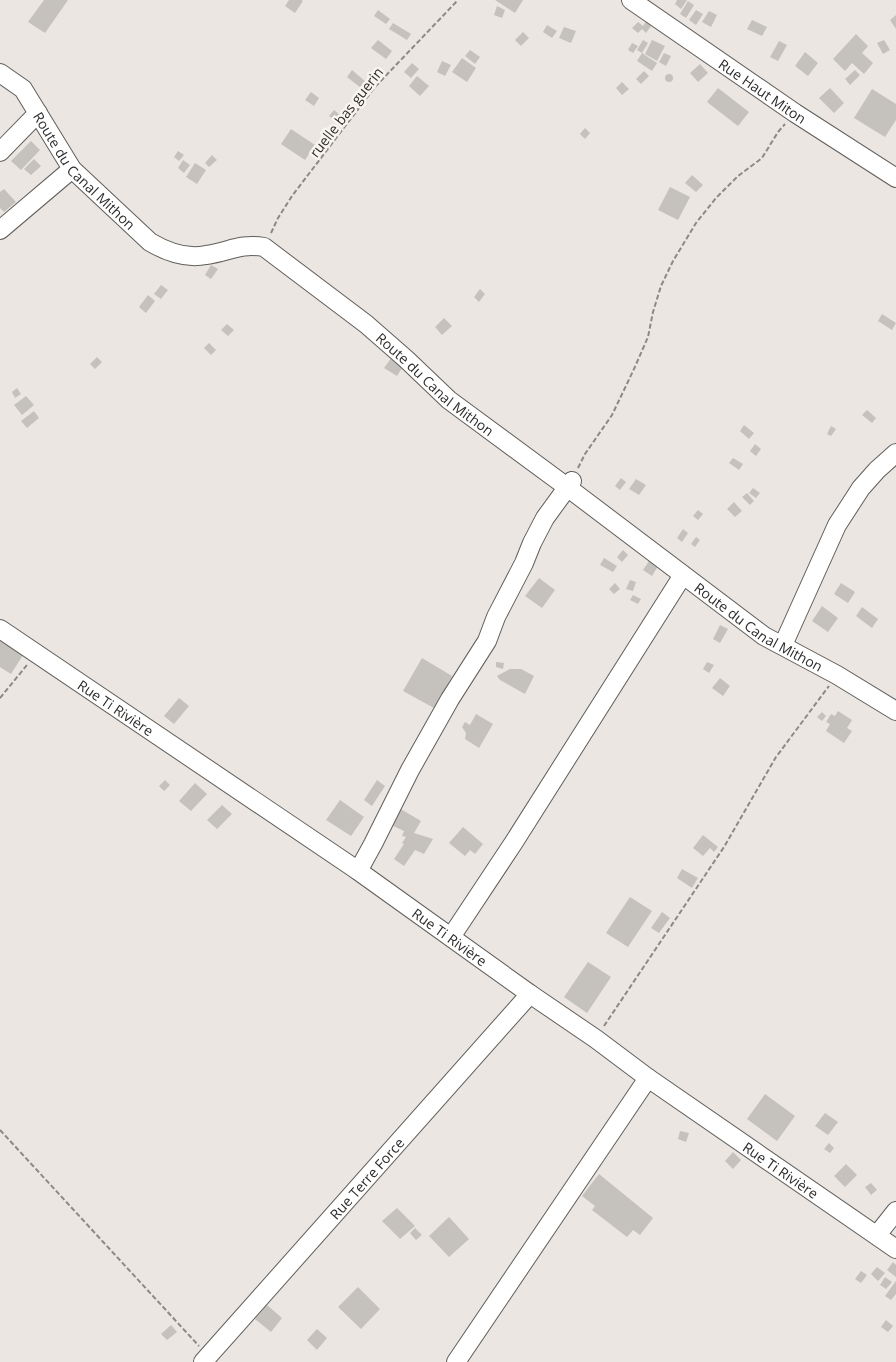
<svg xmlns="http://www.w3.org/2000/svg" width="896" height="1362" viewBox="0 0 896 1362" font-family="'Open Sans',sans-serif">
  <rect width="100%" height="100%" fill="#ebe6e2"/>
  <path fill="#c5c1bd" d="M44 0H68L45 33 28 22Z
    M289 0H301L303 1 295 13 285 6Z
    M495 0H523L515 13Z
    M677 0H687L681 9 675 4Z
    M688 1 694 5 686 18 680 14Z
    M497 6 505 10 502 18 494 15Z
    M378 10 390 19 386 24 374 16Z
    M696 10 703 14 696 25 689 20Z
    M709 11 717 15 711 27 702 22Z
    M896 15V29L890 20Z
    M647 20 652 25 646 33 642 29 638 33 632 28 638 22 643 26Z
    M752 20 767 27 762 36 747 29Z
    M393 23 411 34 407 40 389 29Z
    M547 25 557 31 552 38 543 32Z
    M564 27 576 31 571 43 559 38Z
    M523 32 529 38 521 46 515 40Z
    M856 34 868 46 862 53 873 63 864 74 852 63 845 71 833 59Z
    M378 40 392 51 386 59 371 48Z
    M643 40 648 43 642 53 637 50Z
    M652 40 665 46 657 61 645 54Z
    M884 40 890 50 883 54 877 43Z
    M779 41 787 45 778 61 770 57Z
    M632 43 638 46 633 53 628 50Z
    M470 50 480 57 475 64 465 56Z
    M805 52 818 63 808 76 795 66Z
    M642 53 657 63 652 71 637 61Z
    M664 53 671 56 666 66 659 62Z
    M462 58 476 68 467 82 452 72Z
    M442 61 451 65 445 76 437 72Z
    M412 63 419 69 411 78 404 72Z
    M700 64 708 73 698 82 690 73Z
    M352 70 366 82 361 88 347 77Z
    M855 70 860 75 850 85 845 79Z
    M644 71 649 76 641 84 636 79Z
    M665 78a4 4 0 1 1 8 0a4 4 0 1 1-8 0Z
    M417 76 429 86 420 96 409 86Z
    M622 82 629 89 622 95 616 88Z
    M718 88 749 112 738 126 707 102Z
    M830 88 844 103 834 113 819 98Z
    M872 89 896 104V120L885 137 854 118Z
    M311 92 319 98 314 106 305 100Z
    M334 110 340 115 336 121 329 116Z
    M585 128 590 133 585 139 580 134Z
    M291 129 315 145 305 160 281 144Z
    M31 141 40 150 21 170 11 161Z
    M178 151 184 155 179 161 174 157Z
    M212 155 217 160 209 167 205 163Z
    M34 159 41 166 31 175 24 169Z
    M183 160 190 165 184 173 178 168Z
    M195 163 206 170 197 184 186 177Z
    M692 175 703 185 696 192 685 183Z
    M670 187 690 197 678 220 658 210Z
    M4 189 16 202 4 212 0 208V192Z
    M211 265 218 269 211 279 205 275Z
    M161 285 168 290 161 299 154 294Z
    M480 289 485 294 479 302 474 297Z
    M148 295 155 301 146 313 139 307Z
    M882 314 896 323 892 330 878 321Z
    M444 318 452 326 442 335 435 327Z
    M227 324 234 330 228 336 221 330Z
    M209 343 216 350 211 355 204 348Z
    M97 357 102 362 95 369 90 364Z
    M392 357 404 365 397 376 384 368Z
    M17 388 21 394 15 398 12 392Z
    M26 396 34 405 22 415 14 405Z
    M867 410 876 418 872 423 862 415Z
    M34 411 39 418 27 428 21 421Z
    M744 425 754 433 749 439 740 431Z
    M831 426 836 429 831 436 827 434Z
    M755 444 761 449 756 456 750 451Z
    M733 458 743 464 739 470 729 463Z
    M621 478 626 482 620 490 615 486Z
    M636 479 646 485 639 495 629 489Z
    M753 488 760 493 756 498 749 493Z
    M747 493 754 501 750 505 742 497Z
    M734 502 742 511 735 517 727 509Z
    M698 510 703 514 698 520 693 516Z
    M683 529 688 533 682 542 677 538Z
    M696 537 700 540 695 547 691 544Z
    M623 550 628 555 622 562 617 557Z
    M604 558 617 566 613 572 600 565Z
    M649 561 658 566 652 576 643 570Z
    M539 578 555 590 542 608 525 596Z
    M630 580 636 582 633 591 626 589Z
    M615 583 620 589 614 594 609 589Z
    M841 583 855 592 848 603 834 594Z
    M633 595 641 599 638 604 630 600Z
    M822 606 838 618 828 632 812 621Z
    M862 607 878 619 872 628 856 616Z
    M720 625 728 629 720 643 713 639Z
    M0 641 23 655 11 674 0 667Z
    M422 658 452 676 434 708 403 691Z
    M496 662 504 663 503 669 496 667Z
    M707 662 714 665 709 673 703 669Z
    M510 669H521L534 676 525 694 500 680 497 676Z
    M720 678 730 686 723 696 712 688Z
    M179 698 189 706 174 724 164 716Z
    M838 711 852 720 847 728 852 731 844 743 826 731 830 724 826 722 831 714 835 716Z
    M822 712 826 716 822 721 817 717Z
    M476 714 493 724 479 748 465 739 466 733 462 727 465 722 470 725Z
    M165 780 170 785 164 791 159 786Z
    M377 780 385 786 372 806 364 800Z
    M195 783 207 794 191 811 179 801Z
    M340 800 364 817 351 836 326 820Z
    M222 805 232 814 217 829 207 820Z
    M399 808 421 821 414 833 433 839 424 854 415 850 404 866 394 859 404 844 402 843 406 837 402 836 404 831 391 825Z
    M463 827 483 844 475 854 470 850 465 856 449 843Z
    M703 835 718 847 714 852 710 848 703 856 693 848Z
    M682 869 698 878 692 888 677 878Z
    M630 897 652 911 628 947 606 933Z
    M662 912 670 918 659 933 651 928Z
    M588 962 611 977 587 1013 564 997Z
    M765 1094 795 1116 777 1141 747 1119Z
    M825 1113 838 1122 828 1135 815 1126Z
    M680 1131 689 1133 686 1142 678 1139Z
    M829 1143 834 1148 830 1153 824 1149Z
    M733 1152 741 1160 733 1169 725 1161Z
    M846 1164 857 1175 845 1187 834 1176Z
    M599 1174 653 1218 640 1235 633 1230 627 1237 592 1210 595 1206 582 1196Z
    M871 1183 877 1190 871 1195 865 1187Z
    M397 1208 415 1226 400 1239 382 1221Z
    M449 1217 469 1239 449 1257 429 1236Z
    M415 1228 422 1235 416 1240 410 1233Z
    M893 1262 896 1265V1277L887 1270Z
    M877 1267 885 1273 878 1281 871 1274Z
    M861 1271 867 1275 861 1283 855 1279Z
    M885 1277 892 1282 886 1289 880 1285Z
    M896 1281V1294L891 1300 885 1296Z
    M358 1287 380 1309 361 1329 338 1307Z
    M267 1305 282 1318 271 1332 255 1319Z
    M886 1320 893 1326 888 1332 881 1327Z
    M171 1325 177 1332 167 1340 161 1334Z
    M317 1329 327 1338 317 1350 307 1340Z"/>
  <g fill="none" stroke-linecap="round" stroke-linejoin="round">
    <defs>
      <g id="minor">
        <path id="s1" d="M631 0 795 113 896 178"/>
        <path id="s2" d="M0 73 23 89 72 169 150 242C167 252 187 259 206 255 229 252 239 243 264 247L366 324 406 359 449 400 567 487 764 636 837 675 896 711"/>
        <path d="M0 152 38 113"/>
        <path d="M0 230 72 169"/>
        <path id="s3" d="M0 629 357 870 530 994 596 1039 648 1078 896 1249"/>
        <path d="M783 645 837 525 861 488 877 470 896 453"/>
        <path d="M357 870 362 864 373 844 410 770 450 699 487 641 496 617 524 563 532 543 545 518 572 481"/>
        <path d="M451 937 514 842 683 575"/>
        <path d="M877 1235 896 1211"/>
        <path id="s4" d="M203 1362 530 994"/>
        <path d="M456 1362 648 1078"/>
      </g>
    </defs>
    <use href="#minor" stroke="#615e5a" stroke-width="20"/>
    <path stroke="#8c8986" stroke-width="2" stroke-dasharray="5 2.5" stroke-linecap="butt" d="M271 233 278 218 292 196 375 87 458 0
      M578 468 585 454 612 415 634 369 648 337 653 312 661 286 673 261 696 223 716 198 738 176 762 158 778 132 785 124
      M0 698 27 665
      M604 1026 724 847 776 757 829 686
      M0 1130 199 1346"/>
    <use href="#minor" stroke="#fff" stroke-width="18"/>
  </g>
  <g text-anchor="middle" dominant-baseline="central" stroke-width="5" stroke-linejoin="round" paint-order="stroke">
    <g font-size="14" fill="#2e2c2b" stroke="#f8f4f0">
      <text stroke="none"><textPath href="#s1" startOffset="160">Rue Haut Miton</textPath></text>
      <text transform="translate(346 112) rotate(-52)">ruelle bas guerin</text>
      <text stroke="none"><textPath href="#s2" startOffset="131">Route du Canal Mithon</textPath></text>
      <text stroke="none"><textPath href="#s2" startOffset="566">Route du Canal Mithon</textPath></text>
      <text stroke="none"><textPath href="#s2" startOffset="971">Route du Canal Mithon</textPath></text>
      <text stroke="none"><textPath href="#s3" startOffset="140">Rue Ti Rivière</textPath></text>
      <text stroke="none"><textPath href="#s3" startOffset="545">Rue Ti Rivière</textPath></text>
      <text stroke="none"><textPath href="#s3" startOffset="950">Rue Ti Rivière</textPath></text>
      <text stroke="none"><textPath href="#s4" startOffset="246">Rue Terre Force</textPath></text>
    </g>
  </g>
</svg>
